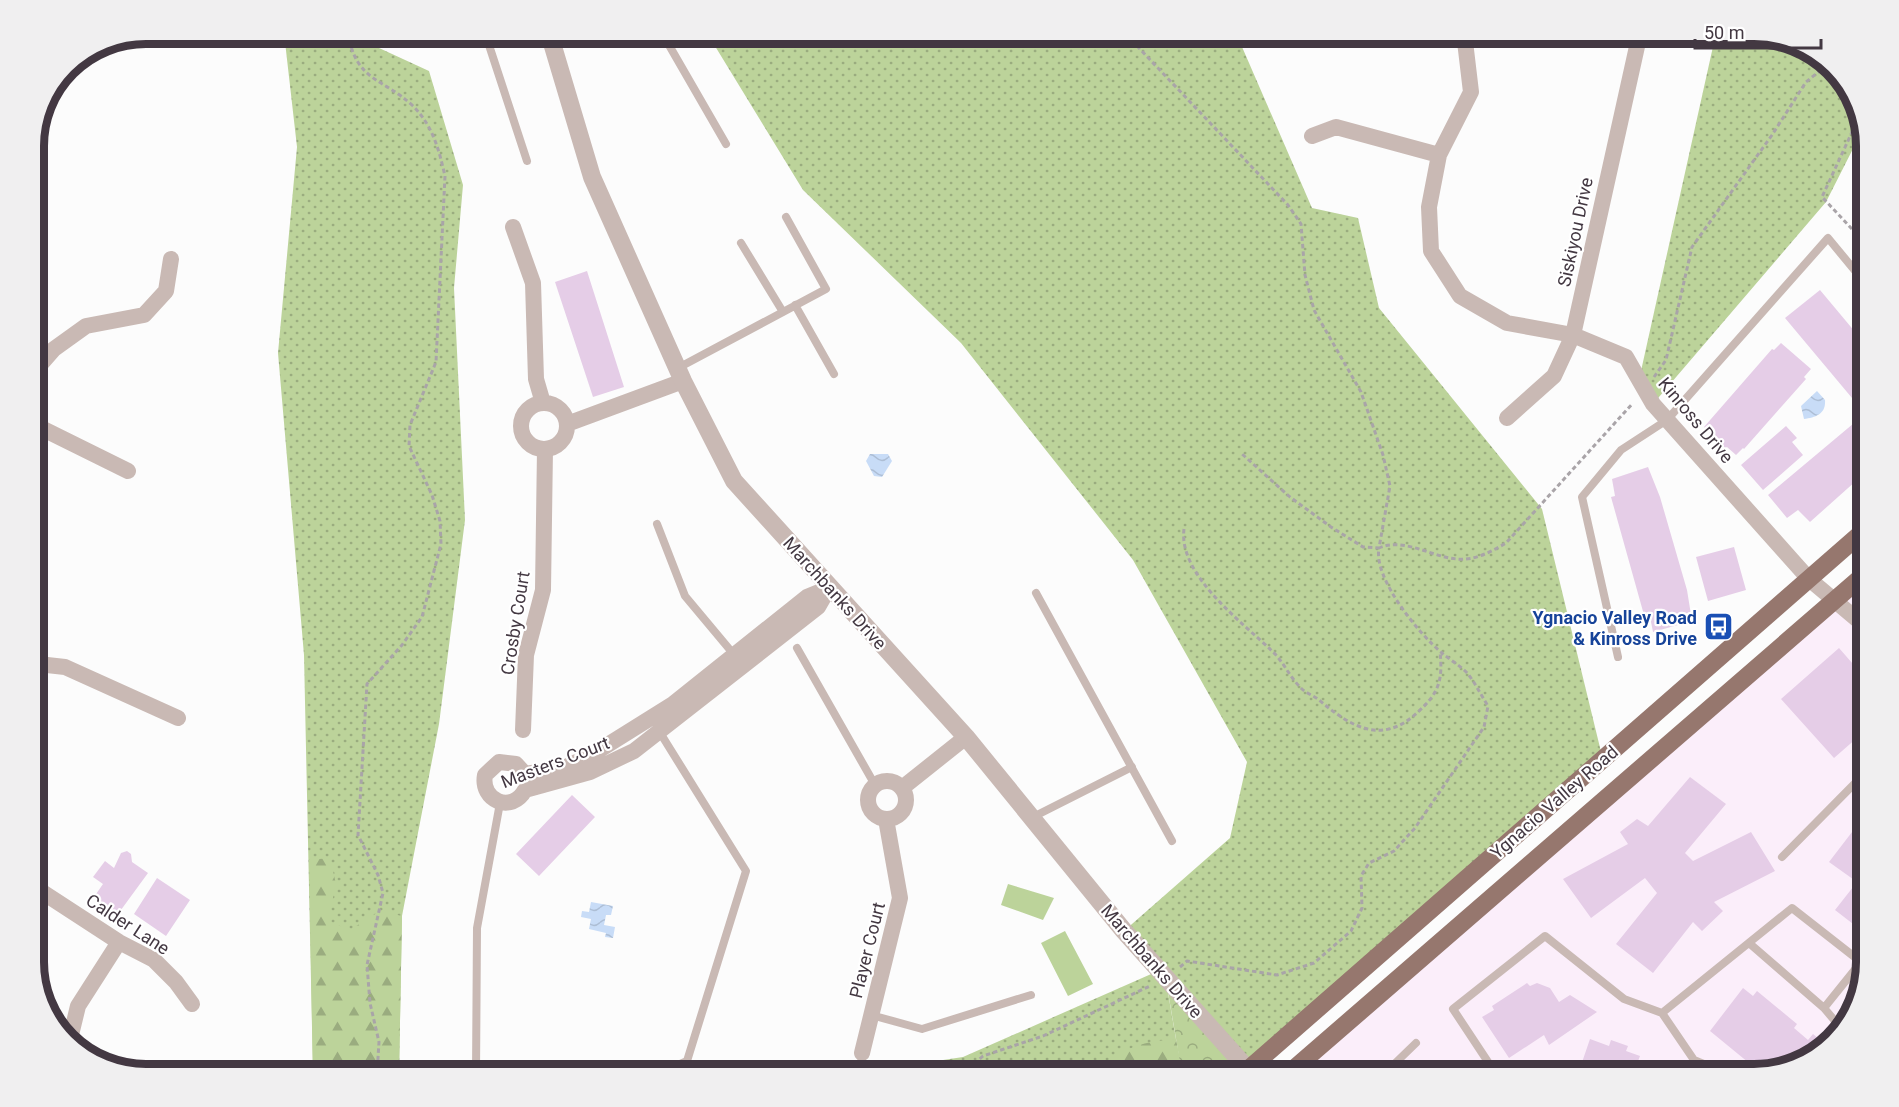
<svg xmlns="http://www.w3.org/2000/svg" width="1899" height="1107" viewBox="0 0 1899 1107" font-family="Roboto,sans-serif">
  <defs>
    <pattern id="grass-dots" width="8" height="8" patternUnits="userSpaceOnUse" patternTransform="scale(1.5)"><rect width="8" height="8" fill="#bcd39a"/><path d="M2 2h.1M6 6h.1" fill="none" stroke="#9aac7f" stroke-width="1.8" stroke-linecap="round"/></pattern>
    <pattern id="forest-firs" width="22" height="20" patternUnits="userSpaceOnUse" patternTransform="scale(1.5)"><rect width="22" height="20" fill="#bcd39a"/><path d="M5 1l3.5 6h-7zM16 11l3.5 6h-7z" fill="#9aac7f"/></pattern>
    <pattern id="park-crowns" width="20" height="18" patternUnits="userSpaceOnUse" patternTransform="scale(1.5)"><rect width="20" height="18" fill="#bcd39a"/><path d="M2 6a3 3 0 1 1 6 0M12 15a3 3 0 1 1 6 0" fill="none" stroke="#9aac7f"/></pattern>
    <pattern id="water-waves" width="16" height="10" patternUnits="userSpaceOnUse" patternTransform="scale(1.5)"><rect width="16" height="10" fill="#c8dcf7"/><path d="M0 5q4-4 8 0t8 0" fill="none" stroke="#adbed5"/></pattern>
  </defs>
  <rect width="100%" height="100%" fill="#fcfcfc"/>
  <path fill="#fbeefa" d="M1866 573V962L1851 1018 1810 1059 1754 1074H1288Z"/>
  <path fill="url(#grass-dots)" d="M284 33H368L366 42 429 71 463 185 454 288 465 520 439 724 402 916 399 1074H313L304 655 278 353 297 147Z
    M707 33H1236L1312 208 1358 218 1379 308 1542 509 1603 760 1248 1069 1166 981 1182 1074H850L963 1057 1158 971 1124 931 1230 838 1247 762 1133 560 961 343 803 190Z
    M1716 33H1753L1810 48 1851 89 1863 129 1826 202 1653 404 1639 380Z"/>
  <path fill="url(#forest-firs)" d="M330 858 336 884 328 921 350 930 380 911 402 916 399 1074H313L309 860Z
    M1176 1039 1181 1064 1160 1074H1090C1120 1050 1137 1042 1176 1039Z"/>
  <path fill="url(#park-crowns)" d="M1166 980 1243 1074H1182Z"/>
  <path fill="#bcd39a" d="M1008 884 1054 898 1043 920 1001 905Z
    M1065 931 1093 984 1068 996 1041 943Z"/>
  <path fill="url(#water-waves)" d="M1817 391 1825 400C1826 414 1816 417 1804 419L1801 406Z
    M870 454H888L892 461 882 477 874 476 866 461Z
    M591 902 613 906 611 915H606L604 925 615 927 613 938 605 937 606 933 589 929 591 919 581 917 582 911 589 912Z"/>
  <path fill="#e5cde7" d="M587 271 624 387 593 397 555 282Z
    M1820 290 1866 345V400L1861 404 1855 396 1852 398 1785 318Z
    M1781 343 1811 369 1804 377 1806 379 1744 449 1743 448 1736 455 1727 447 1725 448 1704 427 1772 349 1774 350Z
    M1866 413V472L1810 522 1798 510 1787 518 1768 495Z
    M1786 426 1797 438 1792 442 1803 455 1763 490 1741 465Z
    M1648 467 1660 497 1687 590 1692 621 1653 632 1651 622 1647 623 1644 615 1611 497 1615 496 1612 479Z
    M1734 547 1746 590 1708 601 1696 557Z
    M1839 648 1866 679V730L1834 758 1781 699Z
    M1690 777 1726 804 1685 853 1693 861 1751 832 1775 871 1714 902 1723 911 1702 931 1693 922 1653 973 1616 944 1657 893 1645 878 1591 918 1563 879 1628 844 1620 832 1637 819 1648 826Z
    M572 795 595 817 539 876 516 854Z
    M1862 819 1866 823V934L1835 910 1857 882 1829 862Z
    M127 851 131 854 132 862 148 873 118 914 94 897 103 884 93 877 105 861 114 868 121 853Z
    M157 878 190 900 166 936 134 914Z
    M1527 983 1530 986 1537 983 1550 988 1559 1002 1570 995 1597 1012 1549 1045 1544 1035 1509 1058 1482 1017 1494 1010 1492 1006Z
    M1743 988 1753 996 1757 991 1797 1024 1794 1028 1808 1040 1813 1034 1825 1044 1810 1059 1760 1072 1710 1031Z
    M1590 1039 1609 1046 1611 1040 1628 1046 1626 1051 1640 1056 1633 1074H1578Z
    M1436 1063 1443 1074H1419Z"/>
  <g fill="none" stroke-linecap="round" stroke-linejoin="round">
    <path stroke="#a9a4a8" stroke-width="3" stroke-dasharray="4.5 3" stroke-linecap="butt" d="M348 33C356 82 382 77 413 106 433 126 439 150 445 176L436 362 410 425 409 446 432 495 440 521 441 544 422 617 402 645 367 684 358 835 378 875 383 893 367 965 370 1003 379 1042 377 1074
      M1129 33 1137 46 1288 205 1301 224 1305 275 1314 310 1361 392 1383 455 1390 486 1379 548 1363 547 1331 527 1290 497 1242 454
      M1859 117 1822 197 1866 244
      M1654 377 1666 360 1692 247 1772 135 1806 82 1827 65
      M1184 529C1178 575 1242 622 1272 651 1283 661 1289 676 1300 687 1305 693 1313 695 1319 700 1351 727 1382 746 1418 712 1439 693 1443 680 1440 652
      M1180 967 1187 961 1277 975 1314 963 1351 931 1362 908 1361 876 1369 863 1394 851 1415 828 1484 727 1488 706C1481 695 1475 683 1468 674 1461 666 1450 660 1442 653 1419 634 1373 578 1379 548 1404 537 1431 557 1457 559 1475 561 1492 551 1506 543L1633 403
      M963 1074 983 1056 1043 1036 1150 986"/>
    <path stroke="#c9b9b4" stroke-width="8" d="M485 33 527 161
      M662 33 726 144
      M741 243 783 312
      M795 305 834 374
      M678 368 826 289 786 217
      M657 524 685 596 736 657
      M1036 593 1172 841
      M797 648 875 785
      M1618 657 1582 497 1621 450 1667 420 1828 238 1866 284
      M1033 817 1132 767
      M1782 857 1866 772
      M1749 943 1824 1008 1861 962 1866 961
      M1824 1008 1841 1028
      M1662 1013 1792 908 1861 962
      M871 1015 922 1029 1031 995
      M476 1074 477 928 500 803
      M658 1074 687 1061 746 871 659 731
      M1384 1074 1416 1043
      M1496 1074 1453 1009 1545 936 1624 999 1662 1013 1694 1060 1728 1074"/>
    <path stroke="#c9b9b4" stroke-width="16" d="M1464 33 1471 92 1439 155 1429 207 1431 251 1460 296 1507 323 1573 335 1626 357 1653 404 1792 560 1809 579 1866 627
      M1312 136 1336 127 1439 155
      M513 227 533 283 536 379 543 403
      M33 373 54 349 86 326 144 315 166 291 171 259
      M521 426a23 23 0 1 1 46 0a23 23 0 1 1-46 0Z
      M1507 418 1554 376 1573 335 1640 33
      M33 424 128 471
      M567 424 683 381
      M829 588 818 607 634 751 590 772 525 790C512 814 480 801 485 775L499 762 516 764 525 774 564 768 593 754 673 704 807 597Z
      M33 667 38 664 65 667 178 718
      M523 730 526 655 543 590 545 449
      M868 800a19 19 0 1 1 38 0a19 19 0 1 1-38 0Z
      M902 788 966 737
      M33 886 119 942 154 960 176 982 192 1004
      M70 1039 78 1006 119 942
      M862 1053 900 898 886 819"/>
    <path stroke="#c9b9b4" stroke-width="18" d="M549 33 592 177 683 381 734 481 966 737 1124 931 1252 1074"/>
    <path stroke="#96776e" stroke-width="18" d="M1243 1074 1866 529
      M1288 1074 1866 573"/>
  </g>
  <defs>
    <symbol id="bus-square" viewBox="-11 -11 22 22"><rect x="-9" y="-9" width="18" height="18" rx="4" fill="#1a4fb4" stroke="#fff"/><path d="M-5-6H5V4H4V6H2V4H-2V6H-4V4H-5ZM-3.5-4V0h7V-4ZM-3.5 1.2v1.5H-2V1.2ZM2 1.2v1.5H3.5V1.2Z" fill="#fff"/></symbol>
  </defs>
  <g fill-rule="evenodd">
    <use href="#bus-square" x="1702" y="610" width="33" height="33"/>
  </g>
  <g text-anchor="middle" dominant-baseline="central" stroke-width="4.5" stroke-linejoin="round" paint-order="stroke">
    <g font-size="18" fill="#433842" stroke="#fff">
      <text transform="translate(1575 232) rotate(-78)">Siskiyou Drive</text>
      <text transform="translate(1696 420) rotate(50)">Kinross Drive</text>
      <text transform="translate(835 593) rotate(48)">Marchbanks Drive</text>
      <text transform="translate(515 623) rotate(-81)">Crosby Court</text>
      <text transform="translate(555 762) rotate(-21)">Masters Court</text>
      <text transform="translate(1554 802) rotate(-41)">Ygnacio Valley Road</text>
      <text transform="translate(128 924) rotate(33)">Calder Lane</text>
      <text transform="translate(867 950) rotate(-76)">Player Court</text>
      <text transform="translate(1152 961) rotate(49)">Marchbanks Drive</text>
    </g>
    <g font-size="18" font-weight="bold" fill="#164399" stroke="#fff" text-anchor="end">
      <text x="1697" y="617">Ygnacio Valley Road<tspan x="1697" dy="21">&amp; Kinross Drive</tspan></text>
    </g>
  </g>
  <path d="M0 0H1899V1107H0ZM146 44H1754A102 102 0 0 1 1856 146V962A102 102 0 0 1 1754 1064H146A102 102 0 0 1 44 962V146A102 102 0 0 1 146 44Z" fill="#f0eff0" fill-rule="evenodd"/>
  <path fill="none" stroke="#433842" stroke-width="8" d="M146 44H1754A102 102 0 0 1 1856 146V962A102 102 0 0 1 1754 1064H146A102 102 0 0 1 44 962V146A102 102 0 0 1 146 44Z"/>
  <path d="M1695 39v9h126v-9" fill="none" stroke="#433842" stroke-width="3"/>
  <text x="1704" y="39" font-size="18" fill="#433842" stroke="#ffffff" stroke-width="4.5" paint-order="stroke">50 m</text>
</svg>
